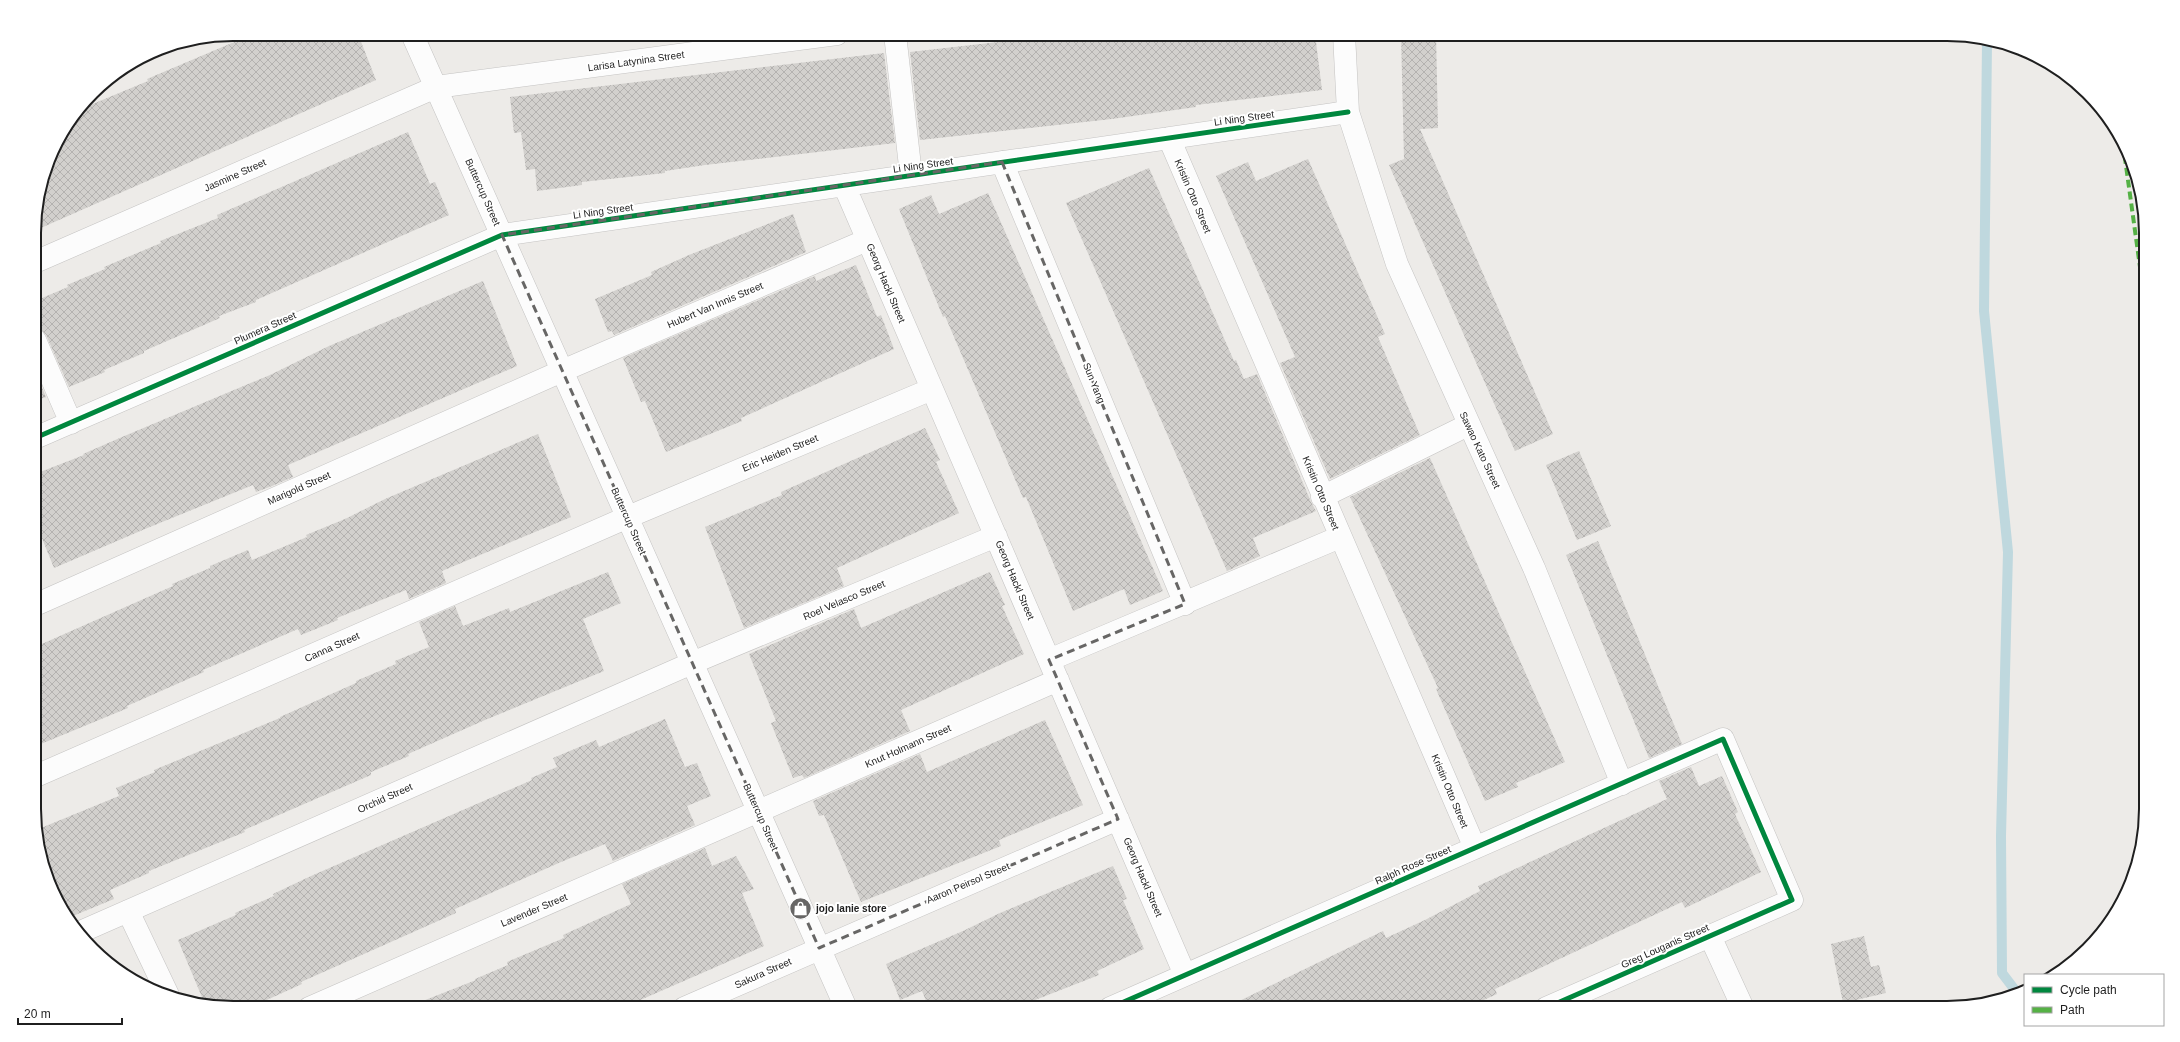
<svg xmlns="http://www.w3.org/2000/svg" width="2180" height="1042" viewBox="0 0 2180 1042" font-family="Arial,sans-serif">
  <defs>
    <pattern id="building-cross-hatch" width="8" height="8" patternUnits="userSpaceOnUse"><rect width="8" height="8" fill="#d2d0cd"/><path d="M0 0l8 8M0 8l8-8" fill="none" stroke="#b4b2b0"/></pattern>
  </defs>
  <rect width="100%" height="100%" fill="#edebe8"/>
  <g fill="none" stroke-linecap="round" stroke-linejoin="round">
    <path stroke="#bfd8de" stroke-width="10" d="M1987 42 1984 311 2008 552 2001 836 2002 973 2018 994"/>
  </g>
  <path fill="url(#building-cross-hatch)" d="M253 34H358L376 80 34 231V220L55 145 83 108 148 81 147 79Z
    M1069 34H1315L1322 90 1196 105V107L1112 119 920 140 910 52Z
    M1401 34H1436L1438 128 1420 129 1553 434 1515 451 1389 165 1404 159Z
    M884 53 895 143 705 165 665 171V173L582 182V185L537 191 535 169 526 170 521 132 514 133 510 97Z
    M408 132 430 184 435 182 449 215 256 300V302L219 316 220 318 144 351V353L104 370 105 372 69 387 46 335 42 330 35 328V301L68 287 67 285 105 269 104 267 161 243 160 241 218 218 217 215Z
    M1308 159 1385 334 1378 337 1420 435 1330 479 1280 363 1295 357 1216 176 1248 162 1256 181Z
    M1149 168 1234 361 1236 360 1244 379 1257 374 1311 502 1316 511 1253 538 1260 556 1227 571 1066 203Z
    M988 193 1163 591 1130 605 1124 589 1073 611 1026 497 1023 498 945 316 943 317 899 209 931 195 939 214Z
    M793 214 806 252 614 335 612 331 608 332 595 299 652 275 651 272 689 255Z
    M856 265 877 317 881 315 894 349 741 418 742 421 666 452 645 401 641 402 623 358 815 276 816 281Z
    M483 281 517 366 288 465 293 477 272 486 256 492 253 485 145 529 54 568 35 521V474L84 455 83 454 122 437 270 375 329 346Z
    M35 371 46 397 35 401Z
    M925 428 940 460 936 462 959 513 837 568 844 586 744 628 705 527 782 495 781 492Z
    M538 434 571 517 442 571 446 583 409 599 406 590 337 618 338 620 301 635 298 629 203 670 204 672 127 706 128 708 36 746 35 647 173 586 172 584 210 568V566L248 550 252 560 307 537 306 535 345 519 385 499Z
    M1579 451 1611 526 1577 540 1546 465Z
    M1430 458 1565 762 1516 783 1518 787 1485 801 1436 689 1438 688 1350 497Z
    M1598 541 1682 744 1649 758 1566 555Z
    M608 572 621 603 583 619 604 671 485 720 408 754 409 756 371 772V775L244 830 245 832 149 871V873L110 890 114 899 68 918 49 885 36 830 119 796 116 788 155 772 154 770 280 718V717L356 683V681L396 664 395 661 429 647 419 622 455 606 463 626 509 608 510 612Z
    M990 572 1005 605 1002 606 1024 654 901 710 910 731 804 778 802 775 793 778 771 723 776 721 749 654 854 609 861 628Z
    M665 719 685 767 697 763 711 796 687 806 695 825 613 861 605 844 561 862 455 909 456 913 301 982 302 984 249 1008H233L204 1002 178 940 236 915 235 913 274 896 273 894 311 876 532 780 531 778 557 767 553 758 596 740 599 747Z
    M1045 720 1083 805 999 840 1001 846 861 902 824 815 819 816 813 801 920 754 927 772Z
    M1691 767 1699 786 1722 776 1738 812 1735 814 1761 872 1685 908 1682 902 1495 989 1497 994 1466 1008H1225L1383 931 1386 938 1425 920 1480 891 1478 886 1667 799 1659 781Z
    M705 848 712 866 736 856 754 889 742 893 764 946 622 1008H410V1006L476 980 475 979 508 965 507 962 564 938 563 935 631 904 622 884Z
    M1113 866 1127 899 1123 900 1144 949 1097 971 1099 975 1015 1008H929L922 991 900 1000 886 964 963 931 1000 913Z
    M1864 936 1871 967 1879 965 1886 993 1843 1003 1831 944Z"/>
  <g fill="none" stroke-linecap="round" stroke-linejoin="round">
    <defs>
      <path id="street" d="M412 34 846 1008
        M895 34 911 175
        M1344 34 1348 112 1397 264 1534 568 1622 784
        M1169 138 1475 848
        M1002 162 1185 604
        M844 185 1185 975
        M35 262 436 87 837 34
        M35 340 71 423
        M35 438 502 235 1348 112
        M1322 497 1468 425
        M35 605 562 371 867 240
        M1049 660 1340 537
        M36 776 628 517 932 389
        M128 911 168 995
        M78 933 692 663 996 536
        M1710 936 1743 1008
        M309 1008 1058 680
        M684 1008 1118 819
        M1110 1008 1723 739 1792 900 1546 1008"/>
    </defs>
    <use href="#street" stroke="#c4c3c2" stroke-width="23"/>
    <use href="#street" stroke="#fcfcfc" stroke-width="22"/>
    <path stroke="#55b145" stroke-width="4" stroke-dasharray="8 4" stroke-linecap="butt" d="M2123 144 2145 303"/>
    <defs>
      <path id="cycleway" d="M35 438 502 235 1348 112
        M1110 1008 1723 739 1792 900 1546 1008"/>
    </defs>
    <use href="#cycleway" stroke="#fff" stroke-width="8"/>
    <use href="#cycleway" stroke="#00873e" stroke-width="5"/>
  </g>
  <path fill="none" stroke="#676665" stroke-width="3" stroke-dasharray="8 5" stroke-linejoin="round" d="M1002 162 1185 604 1049 660 1118 819 819 948 502 235Z"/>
  <defs>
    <symbol id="shop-disc" viewBox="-11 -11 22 22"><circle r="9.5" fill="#676665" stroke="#fff"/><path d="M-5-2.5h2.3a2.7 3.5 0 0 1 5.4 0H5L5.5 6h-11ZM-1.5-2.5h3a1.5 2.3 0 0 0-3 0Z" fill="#fff"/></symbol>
  </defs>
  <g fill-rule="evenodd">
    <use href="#shop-disc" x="788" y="896" width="25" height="25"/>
  </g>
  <g text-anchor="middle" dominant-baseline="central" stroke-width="4" stroke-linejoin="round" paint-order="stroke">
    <g font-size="10" fill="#1f1f1f" stroke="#fff">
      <text transform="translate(636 61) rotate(-8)">Larisa Latynina Street</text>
      <text transform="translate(1244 118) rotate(-8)">Li Ning Street</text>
      <text transform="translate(923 165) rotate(-8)">Li Ning Street</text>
      <text transform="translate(235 175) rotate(-24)">Jasmine Street</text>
      <text transform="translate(483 192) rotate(66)">Buttercup Street</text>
      <text transform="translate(1193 196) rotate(67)">Kristin Otto Street</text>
      <text transform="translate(603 211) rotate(-8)">Li Ning Street</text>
      <text transform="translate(886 283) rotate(67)">Georg Hackl Street</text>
      <text transform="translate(715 305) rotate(-23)">Hubert Van Innis Street</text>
      <text transform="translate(265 328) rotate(-24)">Plumera Street</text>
      <text transform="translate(1094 383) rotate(68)">Sun Yang</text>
      <text transform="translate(1480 450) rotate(65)">Sawao Kato Street</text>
      <text transform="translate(780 453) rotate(-23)">Eric Heiden Street</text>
      <text transform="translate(299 488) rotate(-24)">Marigold Street</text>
      <text transform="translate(1321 493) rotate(67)">Kristin Otto Street</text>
      <text transform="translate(629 521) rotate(66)">Buttercup Street</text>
      <text transform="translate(1015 580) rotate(67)">Georg Hackl Street</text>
      <text transform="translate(844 600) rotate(-23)">Roel Velasco Street</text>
      <text transform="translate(332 647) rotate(-24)">Canna Street</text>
      <text transform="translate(908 746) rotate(-24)">Knut Holmann Street</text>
      <text transform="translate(1450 791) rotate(67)">Kristin Otto Street</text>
      <text transform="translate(385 798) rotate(-24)">Orchid Street</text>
      <text transform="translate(761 817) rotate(66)">Buttercup Street</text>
      <text transform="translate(1413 865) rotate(-24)">Ralph Rose Street</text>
      <text transform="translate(1143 877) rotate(67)">Georg Hackl Street</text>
      <text transform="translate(968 883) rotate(-23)">Aaron Peirsol Street</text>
      <text transform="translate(534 910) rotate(-23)">Lavender Street</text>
      <text transform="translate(1665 946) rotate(-24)">Greg Louganis Street</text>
      <text transform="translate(763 973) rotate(-24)">Sakura Street</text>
    </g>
    <g font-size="10" font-weight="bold" fill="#1f1f1f" stroke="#fff" text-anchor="start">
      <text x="816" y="908">jojo lanie store</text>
    </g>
  </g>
  <path d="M0 0H2180V1042H0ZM233 41H1947A192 192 0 0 1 2139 233V809A192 192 0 0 1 1947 1001H233A192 192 0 0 1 41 809V233A192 192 0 0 1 233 41Z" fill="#fff" fill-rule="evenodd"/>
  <path fill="none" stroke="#1f1f1f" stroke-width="2" d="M233 41H1947A192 192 0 0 1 2139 233V809A192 192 0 0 1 1947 1001H233A192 192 0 0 1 41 809V233A192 192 0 0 1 233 41Z"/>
  <rect x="2024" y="974" width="140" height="52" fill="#ffffff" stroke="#a5a5a5"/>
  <rect x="2032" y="987" width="20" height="6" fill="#00873e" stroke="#a5a5a5"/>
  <text x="2060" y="994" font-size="12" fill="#1f1f1f">Cycle path</text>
  <rect x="2032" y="1007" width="20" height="6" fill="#55b145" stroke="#a5a5a5"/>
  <text x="2060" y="1014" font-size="12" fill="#1f1f1f">Path</text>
  <path d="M18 1018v6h104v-6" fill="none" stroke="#1f1f1f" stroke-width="2"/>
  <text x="24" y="1018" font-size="12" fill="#1f1f1f" stroke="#ffffff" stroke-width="3" paint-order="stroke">20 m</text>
</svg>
